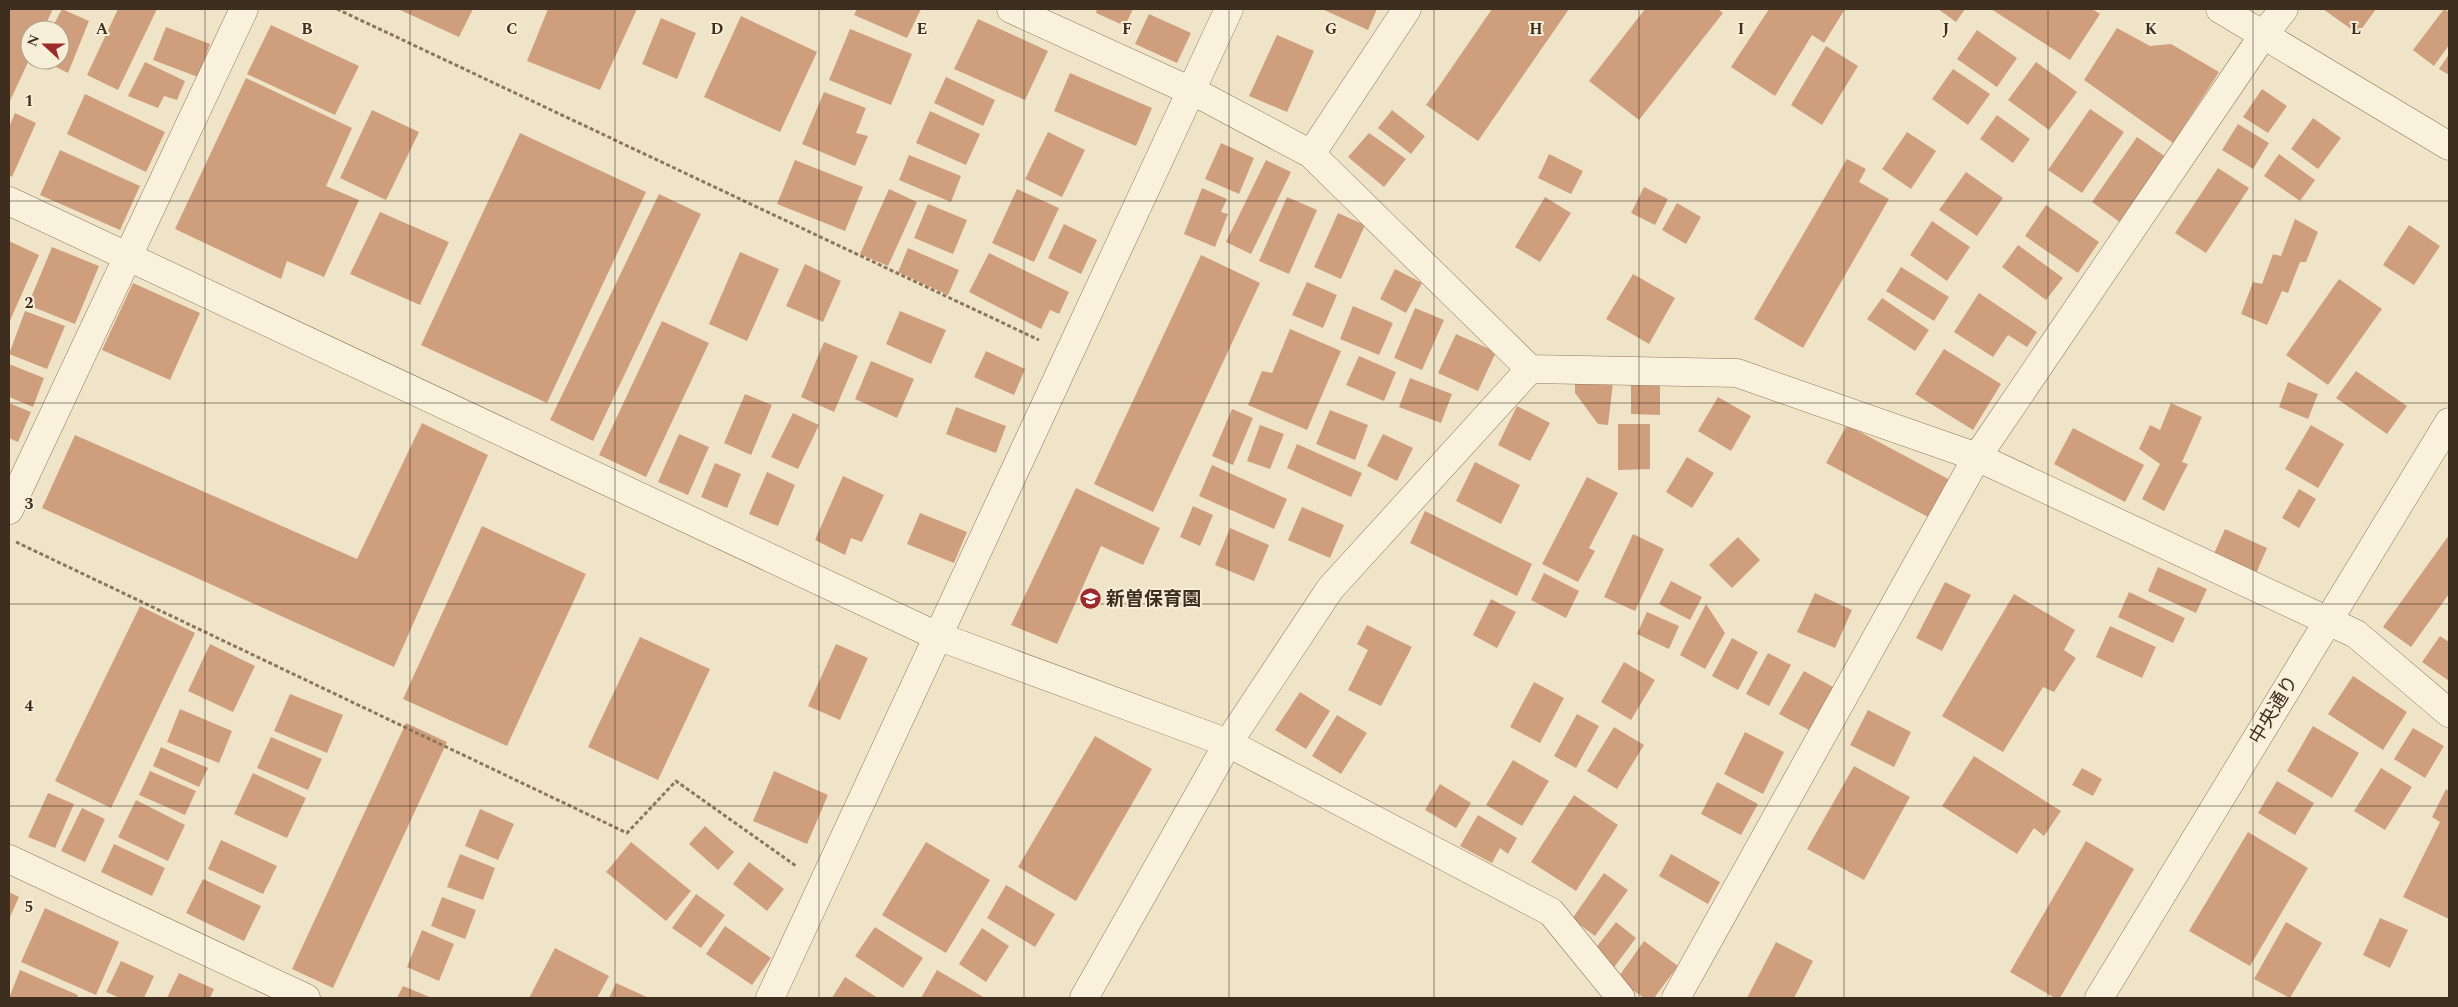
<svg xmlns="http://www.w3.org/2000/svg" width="2458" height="1007" viewBox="0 0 2458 1007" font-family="Spectral,'Noto Sans JP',serif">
  <rect width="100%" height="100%" fill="#f0e4c8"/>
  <path fill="#cf9f7d" d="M9 9H53L43 30H30V58L9 103Z
    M62 9 89 21 68 73 42 60H60V30H51Z
    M118 9H157L118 90 87 75Z
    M398 9H473L459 37Z
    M548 9H637L600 90 527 61Z
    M857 9H921L907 38 854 15Z
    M1097 9H1133L1125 26 1096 13Z
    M1322 9H1377L1368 30Z
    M1492 9H1569L1478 141 1426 105Z
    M1645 9H1718L1723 13 1639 120 1589 81Z
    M1769 9H1845L1824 43 1812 35 1775 96 1731 67Z
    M1938 9H1965L1956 22Z
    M1991 9H2092L2100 14 2070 60Z
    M2323 9H2376L2358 34Z
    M2444 9 2449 12V45L2434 66 2413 50Z
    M1149 14 1191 33 1177 63 1135 44Z
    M741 16 817 52 780 132 704 97Z
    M661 18 696 33 677 79 642 64Z
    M978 19 1048 51 1025 100 954 69Z
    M271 25 359 66 335 115 247 74Z
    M166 27 210 44 198 77 153 60Z
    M2117 28 2150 46 2171 44 2219 72 2173 143 2084 80Z
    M850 29 912 54 891 105 829 80Z
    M1977 30 2017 58 1997 87 1957 59Z
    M1277 35 1314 51 1287 112 1249 96Z
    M1826 46 1858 66 1822 125 1791 105Z
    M2449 54V75L2439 69Z
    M145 62 185 81 177 100 164 96 158 108 128 96Z
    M2036 62 2077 92 2049 130 2008 100Z
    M1953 69 1990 94 1968 125 1932 99Z
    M1070 73 1152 108 1136 146 1054 111Z
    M946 77 995 100 983 126 934 103Z
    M246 78 352 128 326 186 359 200 324 277 287 261 281 279 175 229Z
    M2262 89 2287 106 2268 133 2243 117Z
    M824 92 866 108 856 133 868 136 855 166 802 144Z
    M85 94 165 132 146 172 67 134Z
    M2090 109 2124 132 2082 193 2048 170Z
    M372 110 419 132 386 200 340 178Z
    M1392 110 1425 136 1411 154 1378 128Z
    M930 111 980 134 966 165 916 143Z
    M15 113 36 123 12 177 9 175V127Z
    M1997 115 2030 139 2013 163 1980 139Z
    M2313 118 2341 138 2318 169 2291 149Z
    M2238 124 2269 143 2253 169 2222 150Z
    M1048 132 1085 150 1062 197 1025 179Z
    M1907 132 1936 151 1911 189 1882 169Z
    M520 133 646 192 547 403 421 345Z
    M1369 133 1406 159 1384 187 1348 157Z
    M2137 137 2166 157 2121 223 2092 202Z
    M1221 143 1254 158 1239 194 1205 179Z
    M60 150 140 186 120 230 40 195Z
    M1549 154 1583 171 1571 194 1538 178Z
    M2279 154 2315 180 2300 201 2264 176Z
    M909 155 961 176 951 202 899 180Z
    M1847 159 1866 169 1859 182 1889 199 1803 348 1754 319Z
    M795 160 863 187 845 231 777 204Z
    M1266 160 1291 172 1251 254 1226 242Z
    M2218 168 2249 188 2206 253 2175 233Z
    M1966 172 2003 198 1977 236 1939 210Z
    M1644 187 1668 199 1655 225 1631 213Z
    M1202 188 1227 199 1221 212 1228 214 1215 247 1184 234Z
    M889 189 917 202 888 266 860 254Z
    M1017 189 1059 208 1034 262 992 243Z
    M659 194 701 214 593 441 550 420Z
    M1287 197 1317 210 1289 274 1259 261Z
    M1545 197 1571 213 1540 262 1515 247Z
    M1677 203 1701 217 1686 244 1662 230Z
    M928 204 967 220 953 254 914 238Z
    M2046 205 2099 242 2078 273 2025 236Z
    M380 212 449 242 420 305 350 274Z
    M1338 213 1365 225 1341 279 1314 267Z
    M2295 219 2318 232 2306 262H2300L2288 293 2282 291 2267 325 2241 314 2253 282 2262 284 2273 254 2281 256Z
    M1932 221 1970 247 1947 281 1910 255Z
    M1064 224 1097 240 1081 274 1048 258Z
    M2409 225 2440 246 2414 285 2383 265Z
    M9 241 39 255 9 323Z
    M2018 245 2063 278 2046 300 2002 267Z
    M52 247 99 266 75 324 28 305Z
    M908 248 959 270 948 295 898 272Z
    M740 252 779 269 747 341 709 324Z
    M989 253 1069 292 1059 314 1050 310 1041 329 969 292Z
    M1201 255 1260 283 1153 512 1094 484Z
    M805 264 841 281 823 322 786 306Z
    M1901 267 1949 297 1934 321 1886 291Z
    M1395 269 1422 283 1406 313 1380 299Z
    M1633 274 1675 298 1649 344 1606 319Z
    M2339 279 2382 309 2328 385 2286 355Z
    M1307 282 1337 295 1323 328 1292 315Z
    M133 283 200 313 170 380 102 350Z
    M1979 293 2037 332 2027 347 2008 335 1993 357 1954 332Z
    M1882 298 1929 330 1915 351 1867 319Z
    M1353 306 1393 323 1379 355 1340 339Z
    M1415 308 1444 320 1422 370 1394 358Z
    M25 311 65 326 47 369 9 354Z
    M900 311 946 330 931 364 886 344Z
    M662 321 709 343 646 477 599 455Z
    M1290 329 1341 351 1307 430 1248 405 1262 371 1272 373Z
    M1456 334 1496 352 1478 391 1438 373Z
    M824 342 858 356 834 412 801 397Z
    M1944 349 2001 384 1973 430 1915 394Z
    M986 351 1025 369 1014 395 974 377Z
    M1359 356 1396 372 1384 401 1346 385Z
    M871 361 914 379 897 418 855 399Z
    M9 364 44 378 33 407 9 397Z
    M2356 371 2407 406 2387 434 2336 398Z
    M1410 378 1452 394 1441 423 1399 407Z
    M2288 382 2318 394 2308 419 2279 407Z
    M1575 383H1613L1608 425 1598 424 1575 393Z
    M1631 384H1660V415L1631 414Z
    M745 394 772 405 751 455 724 443Z
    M1718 397 1751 416 1731 451 1698 431Z
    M9 403 31 412 18 442 9 438Z
    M2171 403 2202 417 2182 462 2188 464 2164 511 2142 499 2160 464 2139 449 2150 425 2160 430Z
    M1517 406 1550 423 1530 461 1498 445Z
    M956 407 1006 426 996 453 946 434Z
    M1232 409 1253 418 1233 465 1212 456Z
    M1330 410 1368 425 1355 460 1316 444Z
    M793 413 819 425 798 469 771 457Z
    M422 423 488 455 394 667 42 508 75 435 357 559Z
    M1618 424H1650V469L1618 470Z
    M1260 425 1284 434 1270 469 1247 461Z
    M1847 425 1952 481 1932 519 1826 463Z
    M2311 425 2344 444 2318 488 2285 469Z
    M2073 428 2144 465 2125 502 2054 464Z
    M679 434 709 447 688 495 658 482Z
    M1383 434 1413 448 1397 481 1367 466Z
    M1297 444 1362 473 1351 497 1287 468Z
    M1687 457 1714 473 1692 508 1666 492Z
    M1475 462 1520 485 1501 524 1456 501Z
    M715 463 741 474 727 508 701 497Z
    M1212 465 1287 499 1274 529 1199 496Z
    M767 472 795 485 778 526 749 514Z
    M843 476 884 495 862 542 851 538 845 555 815 540Z
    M1587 477 1618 493 1589 548 1595 551 1578 582 1542 564Z
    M1076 488 1160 528 1143 565 1101 546 1057 644 1011 625Z
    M2299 489 2316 499 2299 528 2282 518Z
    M1193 506 1213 515 1200 546 1180 537Z
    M1302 507 1344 525 1330 558 1288 540Z
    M1425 511 1532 564 1517 596 1410 543Z
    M920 513 967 532 954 563 907 544Z
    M482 526 586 574 507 746 403 699Z
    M1230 528 1269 545 1254 581 1215 565Z
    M2225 529 2267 548 2254 578 2212 558Z
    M1633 534 1664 549 1635 611 1604 597Z
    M2449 535V594L2411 647 2383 627Z
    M1738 537 1760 560 1732 588 1709 565Z
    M2158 567 2207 589 2196 613 2148 591Z
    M1544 573 1579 591 1566 618 1531 600Z
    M1671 581 1702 597 1690 620 1659 604Z
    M1945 582 1971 595 1942 651 1916 638Z
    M2129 592 2185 618 2173 643 2118 617Z
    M1815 593 1852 610 1835 648 1797 632Z
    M2014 594 2075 630 2064 650 2076 658 2054 692 2043 687 2003 752 1942 716Z
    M1491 599 1516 612 1497 648 1473 635Z
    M1706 604 1725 633 1705 669 1680 655Z
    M140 606 195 633 111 808 55 781Z
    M1647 612 1679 626 1669 649 1637 634Z
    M1367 625 1412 647 1381 706 1348 690 1368 650 1357 644Z
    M2110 626 2156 647 2142 678 2096 657Z
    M2440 636 2449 642V681L2422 662Z
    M640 637 710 669 658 780 588 747Z
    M1732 638 1758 652 1738 690 1712 676Z
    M210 644 255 666 233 712 188 691Z
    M836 644 868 658 840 720 808 706Z
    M1768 653 1791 665 1769 706 1746 694Z
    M1624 662 1655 680 1631 720 1601 702Z
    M1804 671 1833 687 1809 730 1779 714Z
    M2353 676 2407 712 2383 750 2328 714Z
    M1534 682 1564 698 1540 743 1510 727Z
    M1300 692 1330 711 1306 749 1275 730Z
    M290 694 343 715 327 753 274 731Z
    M180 709 232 731 219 763 167 742Z
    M1868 710 1911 732 1894 767 1850 745Z
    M1577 714 1599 726 1576 768 1554 756Z
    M1337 715 1367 733 1341 774 1312 756Z
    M406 723 447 742 333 988 292 969Z
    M2313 726 2359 753 2332 798 2287 771Z
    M1614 727 1644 745 1617 789 1587 771Z
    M2413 728 2444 746 2425 778 2394 759Z
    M1745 732 1784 752 1763 794 1724 774Z
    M1095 736 1152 769 1076 901 1018 867Z
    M271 737 322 759 308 790 257 768Z
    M161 747 208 768 199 787 153 766Z
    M1974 756 2061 811 2044 836 2034 828 2017 854 1942 806Z
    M1513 760 1549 781 1522 826 1486 805Z
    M1854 766 1910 797 1864 880 1807 849Z
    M2082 768 2102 779 2093 796 2072 785Z
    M2381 768 2412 787 2385 830 2354 811Z
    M150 771 196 791 185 815 139 795Z
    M774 771 828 795 807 844 753 821Z
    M253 773 306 798 287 838 234 814Z
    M2277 781 2314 803 2295 835 2258 813Z
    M1717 782 1758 804 1741 835 1701 814Z
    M1440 784 1471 803 1456 828 1425 810Z
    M2446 789 2449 791V919L2403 897 2440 822 2432 817Z
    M48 793 74 804 55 848 28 837Z
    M1574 795 1618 825 1576 891 1531 862Z
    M136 800 185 825 168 861 118 837Z
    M82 808 105 819 85 862 61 851Z
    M480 809 514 824 498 860 465 846Z
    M1478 815 1517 838 1508 854 1500 848 1492 863 1460 846Z
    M705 826 734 852 718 870 689 844Z
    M2248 832 2308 868 2250 966 2189 931Z
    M221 840 277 866 263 894 208 869Z
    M2086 841 2134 869 2060 998H2055L2010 972Z
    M631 842 691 891 666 921 606 872Z
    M926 842 990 880 946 953 882 915Z
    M114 844 165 868 152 896 101 872Z
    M460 854 495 868 483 900 447 887Z
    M1671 854 1720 882 1708 904 1659 876Z
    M749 862 784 889 767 911 733 884Z
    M1604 873 1628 890 1595 936 1572 919Z
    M203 879 261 906 244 941 186 913Z
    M1006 885 1055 914 1035 947 987 918Z
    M9 892 19 897 9 919Z
    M696 894 725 915 701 948 672 928Z
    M442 897 476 910 465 939 431 926Z
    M45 908 119 942 96 995 21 962Z
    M2380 918 2408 930 2390 968 2363 955Z
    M1616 922 1636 938 1612 970 1591 954Z
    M2286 922 2322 943 2290 998 2254 979Z
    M725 926 771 958 752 985 706 954Z
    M875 927 923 958 903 988 855 956Z
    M982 928 1009 946 986 982 959 964Z
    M422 930 454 944 439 981 407 967Z
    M1644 941 1678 966 1654 998H1644L1617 979Z
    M1776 942 1813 961 1794 998H1747Z
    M555 948 609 976 597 998H529Z
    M121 961 154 976 144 998H120L106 992Z
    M20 970 78 995 77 998H9Z
    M937 970 985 998H921Z
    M179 973 214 989 210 998H167Z
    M845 977 878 998H832Z
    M616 983 649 998H609Z
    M403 986 432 998H397Z"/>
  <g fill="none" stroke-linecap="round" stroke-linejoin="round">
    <defs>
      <path id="minor" d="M1011 9 1204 97 1311 154 1530 369
        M2220 9 2449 146
        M1311 154 1407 9
        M9 201 937 636 1228 743 1551 912 1621 998
        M9 510 244 9
        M9 859 306 998
        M770 998 1229 9
        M1084 998 1228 743 1330 589 1530 369 1737 373 1977 457 2356 634 2449 713
        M1676 998 1977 457 2264 34 2284 9
        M2099 998 2449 422"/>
    </defs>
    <use href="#minor" stroke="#8d765c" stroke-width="29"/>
    <path stroke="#8d765c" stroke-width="3" stroke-dasharray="4 2.5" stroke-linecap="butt" d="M337 9 1039 340
      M16 542 627 833 676 781 796 866"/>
    <use href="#minor" stroke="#faf1dc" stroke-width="28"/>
  </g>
  <path fill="none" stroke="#3d2e20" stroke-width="1" stroke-opacity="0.55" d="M205 9V998M410 9V998M615 9V998M819 9V998M1024 9V998M1229 9V998M1434 9V998M1639 9V998M1844 9V998M2048 9V998M2253 9V998M9 201H2449M9 403H2449M9 604H2449M9 806H2449"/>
  <defs>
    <symbol id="school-disc" viewBox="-11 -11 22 22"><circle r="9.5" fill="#9e2a2b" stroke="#f7eed8"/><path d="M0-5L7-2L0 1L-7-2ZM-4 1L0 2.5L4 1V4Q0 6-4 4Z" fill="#fff"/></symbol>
  </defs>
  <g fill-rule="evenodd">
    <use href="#school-disc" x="1078" y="586" width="25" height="25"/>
  </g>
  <g text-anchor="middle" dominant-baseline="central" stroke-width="4" stroke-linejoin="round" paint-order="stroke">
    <g font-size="19" font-weight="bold" fill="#3d2e20" stroke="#f7eed8" text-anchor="start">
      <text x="1106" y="599">新曽保育園</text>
    </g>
    <g font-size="19" fill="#3d2e20" stroke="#f7eed8">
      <text transform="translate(2274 710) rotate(-59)">中央通り</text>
    </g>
  </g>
  <g font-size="16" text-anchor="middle" font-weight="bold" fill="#3d2e20" stroke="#f7eed8" stroke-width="4" stroke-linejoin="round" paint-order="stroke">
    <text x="102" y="34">A</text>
    <text x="307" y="34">B</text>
    <text x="512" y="34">C</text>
    <text x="717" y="34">D</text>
    <text x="922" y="34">E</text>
    <text x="1127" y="34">F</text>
    <text x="1331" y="34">G</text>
    <text x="1536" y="34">H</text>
    <text x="1741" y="34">I</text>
    <text x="1946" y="34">J</text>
    <text x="2151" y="34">K</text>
    <text x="2356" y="34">L</text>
    <text x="29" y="106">1</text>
    <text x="29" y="308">2</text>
    <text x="29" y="509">3</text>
    <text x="29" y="711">4</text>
    <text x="29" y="912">5</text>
  </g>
  <rect width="2458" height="1007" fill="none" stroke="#3d2e20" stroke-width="20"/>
  <g transform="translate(45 45) rotate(291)"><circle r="24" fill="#f7eed8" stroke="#ada18e"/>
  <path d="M0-4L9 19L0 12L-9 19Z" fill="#9e2a2b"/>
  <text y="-8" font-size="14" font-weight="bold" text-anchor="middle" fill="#3d2e20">N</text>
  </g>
</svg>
